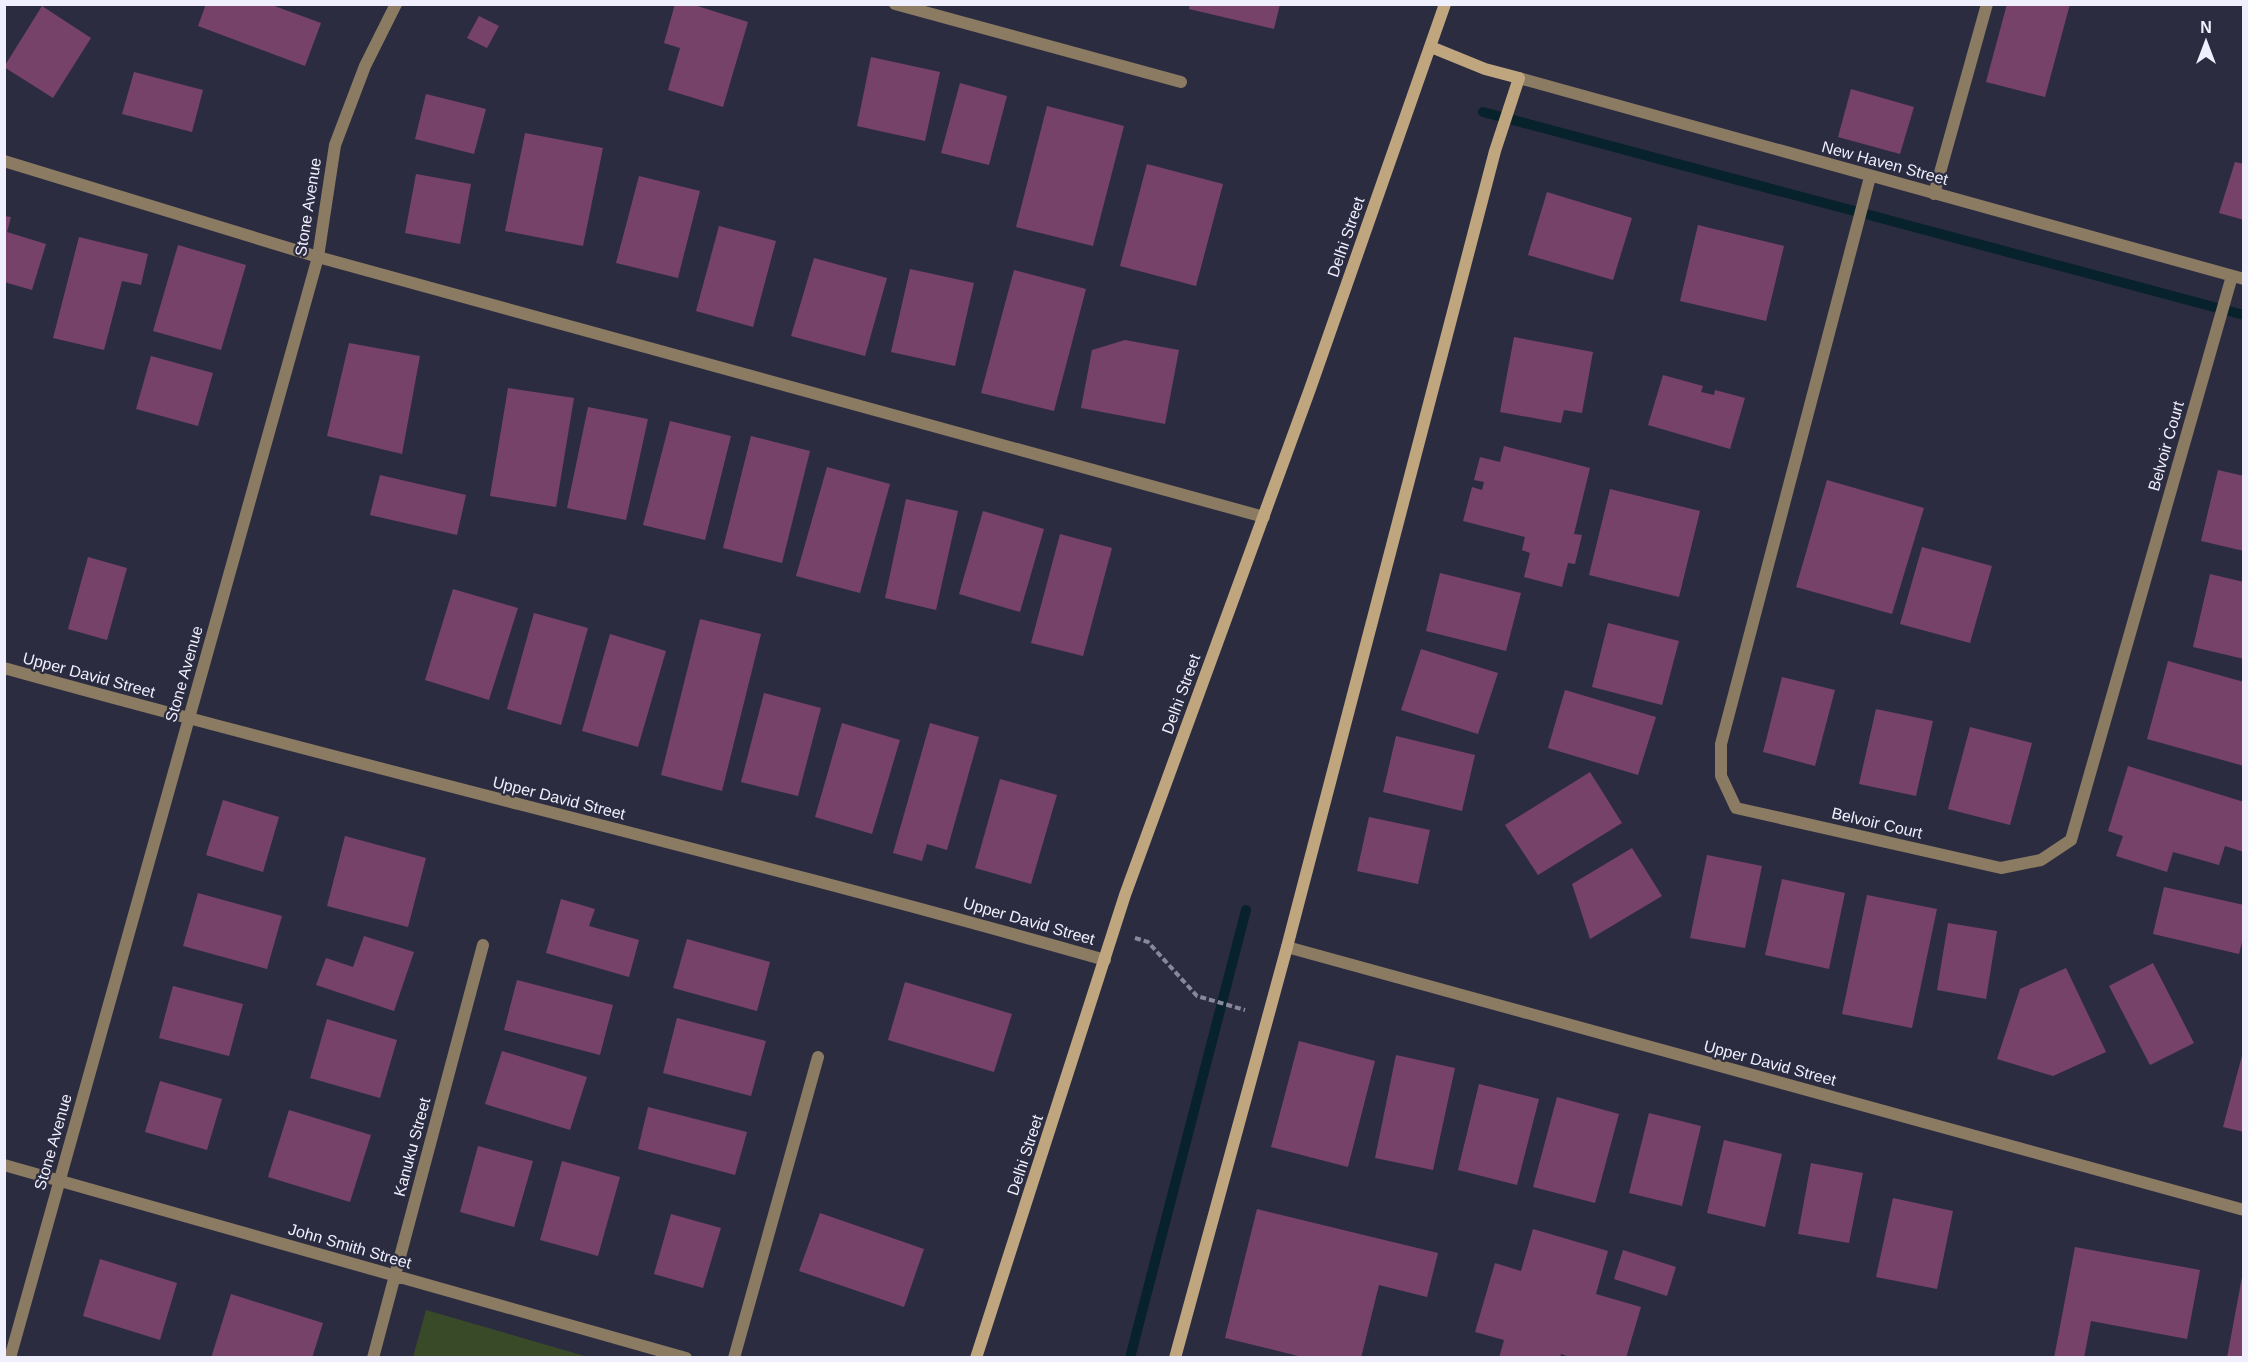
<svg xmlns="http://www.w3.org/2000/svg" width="2248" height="1362" viewBox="0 0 2248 1362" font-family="Arial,sans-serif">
  <rect width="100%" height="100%" fill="#2c2c41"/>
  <path fill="#394a28" d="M426 1310 588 1357H413Z"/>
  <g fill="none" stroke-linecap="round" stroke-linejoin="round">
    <path stroke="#08222c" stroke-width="10" d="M1483 112 2244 315
      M1130 1358 1246 910"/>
  </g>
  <path fill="#77426a" d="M206 4H269L321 23 305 66 198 26Z
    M675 4H691L748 22 723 107 668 90 680 48 664 43Z
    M1190 4H1280L1274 29 1189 9Z
    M2007 4H2070L2045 97 1986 82Z
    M42 6 91 38 53 98 4 67Z
    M479 16 499 26 487 48 467 38Z
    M871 57 940 72 925 141 857 126Z
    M134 72 203 90 192 132 122 114Z
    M960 83 1007 96 989 165 941 153Z
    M1851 89 1914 107 1900 154 1838 137Z
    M426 94 486 109 474 154 415 139Z
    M1047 106 1124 126 1093 246 1016 227Z
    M525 133 603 148 583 246 505 231Z
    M2235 162 2244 164V220L2219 213Z
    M1147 164 1223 184 1196 286 1120 266Z
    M416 174 471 184 460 244 405 233Z
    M639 176 700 191 678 278 616 263Z
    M1547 192 1632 218 1613 280 1528 255Z
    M4 216 11 217 7 232 46 244 32 290 4 282Z
    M1698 225 1784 246 1766 321 1680 301Z
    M719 226 776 241 753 327 696 311Z
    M79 237 148 254 141 285 122 281 104 350 53 338Z
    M178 245 246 265 221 350 153 331Z
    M814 258 887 278 865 356 791 336Z
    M910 269 974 283 955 366 891 352Z
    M1014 270 1086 289 1054 411 981 393Z
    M1514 337 1593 352 1582 413 1564 410 1561 423 1500 412Z
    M1125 340 1179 350 1165 424 1081 408 1092 350Z
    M349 343 420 356 402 454 327 436Z
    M151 356 213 373 198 426 136 409Z
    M1663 375 1703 386 1701 392 1714 395 1715 390 1745 398 1730 449 1648 425Z
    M508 388 574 398 556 507 490 496Z
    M588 407 648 419 626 520 567 508Z
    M670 421 731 436 705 540 643 525Z
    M751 436 810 451 782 563 723 548Z
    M1504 446 1590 468 1574 534 1582 535 1575 564 1568 563 1562 587 1524 577 1530 553 1522 550 1525 537 1463 521 1472 487 1482 490 1484 482 1474 480 1480 457 1500 462Z
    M827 467 890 484 860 593 796 576Z
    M2218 470 2244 476V551L2201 541Z
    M380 475 466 495 457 535 370 515Z
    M1827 480 1924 508 1892 614 1796 587Z
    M1610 489 1700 511 1679 597 1589 575Z
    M906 499 958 511 936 610 885 598Z
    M983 511 1044 529 1020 612 959 594Z
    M1060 534 1112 548 1083 656 1031 643Z
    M1922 547 1992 566 1970 643 1900 624Z
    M88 557 127 568 107 640 68 629Z
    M1440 573 1521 593 1506 651 1426 631Z
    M2210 574 2244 582V659L2193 647Z
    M453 589 518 608 489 700 425 680Z
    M534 613 588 628 561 725 507 709Z
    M700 619 761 634 722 791 661 775Z
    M1608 623 1679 641 1662 705 1592 687Z
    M610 634 666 651 638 747 582 731Z
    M1421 649 1498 673 1478 734 1401 710Z
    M2168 661 2244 682V766L2147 739Z
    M1782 677 1835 690 1815 766 1763 752Z
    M1565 690 1656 717 1638 775 1548 748Z
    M764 693 821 708 798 796 741 782Z
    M1876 709 1933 721 1916 796 1859 784Z
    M842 723 900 740 872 834 815 817Z
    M930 723 979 737 947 850 927 844 922 861 893 853Z
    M1970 727 2032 743 2010 825 1948 809Z
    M1396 736 1475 755 1462 811 1383 792Z
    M2128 766 2244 802V852L2225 846 2219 865 2173 852 2167 872 2116 856 2123 836 2108 831Z
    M1590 772 1622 823 1538 875 1505 825Z
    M1000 779 1057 795 1031 884 975 868Z
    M223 800 279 817 263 872 206 855Z
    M1369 817 1430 830 1418 884 1357 871Z
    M345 836 426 858 408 927 327 906Z
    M1632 848 1662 896 1590 939 1572 884Z
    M1707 855 1762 866 1745 948 1690 938Z
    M1782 879 1845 893 1829 969 1765 955Z
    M2164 887 2244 905V934L2239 954 2153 934Z
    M198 893 282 916 267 969 183 946Z
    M1867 895 1937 909 1912 1028 1842 1014Z
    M561 899 595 909 589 926 639 940 629 977 546 953Z
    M1948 923 1997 931 1986 999 1937 990Z
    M364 936 414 952 394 1011 316 985 326 958 353 967Z
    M687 939 770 962 757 1011 673 988Z
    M2153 963 2194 1043 2150 1065 2109 986Z
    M2066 968 2106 1052 2053 1076 1997 1059 2020 989Z
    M517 980 613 1005 600 1055 504 1030Z
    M905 982 1012 1014 994 1072 888 1040Z
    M173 986 243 1004 229 1056 159 1038Z
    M677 1018 766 1041 751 1096 663 1073Z
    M327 1019 397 1040 380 1098 310 1078Z
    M1299 1041 1375 1061 1348 1167 1271 1147Z
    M502 1051 587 1077 570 1130 485 1104Z
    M2243 1052H2244V1132L2223 1127Z
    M1396 1055 1455 1068 1433 1170 1375 1158Z
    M160 1081 222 1099 207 1150 145 1132Z
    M1479 1084 1539 1099 1517 1185 1458 1170Z
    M1557 1097 1619 1114 1595 1203 1533 1187Z
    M648 1107 747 1132 735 1175 638 1149Z
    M289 1110 371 1135 350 1202 268 1177Z
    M1649 1113 1701 1126 1682 1206 1629 1193Z
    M1724 1140 1782 1154 1765 1227 1707 1213Z
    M478 1146 533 1161 514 1227 460 1212Z
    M562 1161 620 1177 598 1256 540 1240Z
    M1811 1163 1863 1173 1849 1243 1798 1234Z
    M1893 1198 1953 1211 1937 1289 1876 1277Z
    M1257 1209 1438 1253 1427 1297 1379 1285 1361 1358H1306L1225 1338Z
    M820 1213 924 1249 904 1307 799 1271Z
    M671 1214 721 1228 703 1288 654 1274Z
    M1533 1229 1608 1251 1596 1294 1641 1307 1626 1358H1573L1561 1354 1560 1358H1499L1504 1340 1475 1332 1495 1263 1521 1271Z
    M2075 1247 2200 1270 2187 1339 2091 1321 2084 1358H2054Z
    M1623 1250 1676 1267 1667 1296 1614 1279Z
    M100 1259 177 1283 160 1340 83 1316Z
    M2242 1277 2244 1358H2227Z
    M231 1294 323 1323 312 1358H211Z"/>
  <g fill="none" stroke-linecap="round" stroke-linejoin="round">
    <path stroke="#88889a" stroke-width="4" stroke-dasharray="6 3" stroke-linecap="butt" d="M1135 938 1148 942 1197 996 1245 1010"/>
    <path stroke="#8b7b62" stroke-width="12" d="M895 4 1181 82
      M1519 78 2244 279
      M4 161 318 257 1264 517
      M1870 177 1721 744V776L1736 808 2001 868 2041 860 2071 840 2232 276
      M1934 194 1987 4
      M4 668C370 770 740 856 1105 960
      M1287 947 2244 1210
      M4 1165 686 1358
      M10 1358 318 257 335 145 365 66 396 4
      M373 1358 483 945
      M734 1358 818 1057"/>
    <path stroke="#bfa67e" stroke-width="12" d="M976 1358 1125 895 1310 389 1445 4
      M1175 1358 1287 947 1495 151 1519 78 1485 69 1431 47"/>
  </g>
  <g text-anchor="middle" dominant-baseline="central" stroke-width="4.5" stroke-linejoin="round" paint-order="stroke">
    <g font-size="16" fill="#efeffd" stroke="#2c2c41">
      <text transform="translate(1885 163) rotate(15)">New Haven Street</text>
      <text transform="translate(308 207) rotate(-81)">Stone Avenue</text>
      <text transform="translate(1346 237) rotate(-71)">Delhi Street</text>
      <text transform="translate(2166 446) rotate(-74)">Belvoir Court</text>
      <text transform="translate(184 674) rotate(-74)">Stone Avenue</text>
      <text transform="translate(89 675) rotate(15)">Upper David Street</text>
      <text transform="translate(1181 694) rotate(-70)">Delhi Street</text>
      <text transform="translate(559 798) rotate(14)">Upper David Street</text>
      <text transform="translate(1877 823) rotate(13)">Belvoir Court</text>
      <text transform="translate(1029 921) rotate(16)">Upper David Street</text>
      <text transform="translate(1770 1063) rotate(15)">Upper David Street</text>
      <text transform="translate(53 1142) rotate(-74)">Stone Avenue</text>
      <text transform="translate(412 1147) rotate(-75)">Kanuku Street</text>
      <text transform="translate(1025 1155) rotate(-72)">Delhi Street</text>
      <text transform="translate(350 1246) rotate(16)">John Smith Street</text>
    </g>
  </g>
  <rect width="2248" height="1362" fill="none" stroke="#efeffd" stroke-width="12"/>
  <g transform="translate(2206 42)" stroke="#2c2c41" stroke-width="4.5" paint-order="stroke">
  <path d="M0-4.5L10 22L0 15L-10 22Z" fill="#efeffd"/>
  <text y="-9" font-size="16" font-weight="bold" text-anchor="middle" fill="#efeffd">N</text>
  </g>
</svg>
